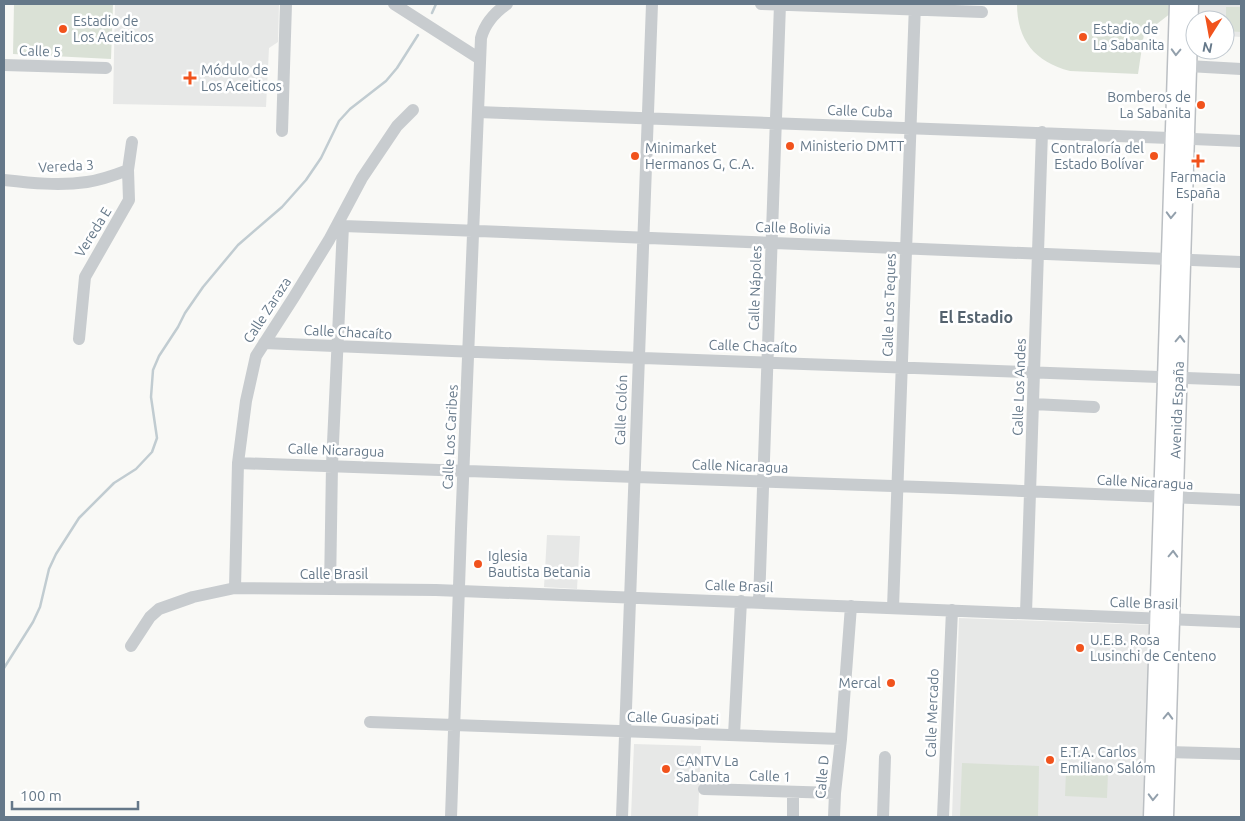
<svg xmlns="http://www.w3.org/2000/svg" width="1245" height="821" viewBox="0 0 1245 821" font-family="Ubuntu,sans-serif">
  <rect width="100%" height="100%" fill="#f9f9f6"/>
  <path fill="#e7e8e7" d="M115 4H279L278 42 269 48 266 107 113 104Z
    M1199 4H1241V37L1225 36V20H1199Z
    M547 535 580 536 577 589 544 587Z
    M959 618 1150 625 1145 817H952Z
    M634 744 701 746 698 817H631Z"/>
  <path fill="#dae1d6" d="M14 4H113L111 59 13 54Z
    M1017 4H1172L1171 13 1144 34 1138 74 1070 71C1035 62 1017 40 1017 4Z
    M1226 7H1241V32L1226 31Z
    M962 763 1039 766 1038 817H960Z
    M1066 772 1108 773 1107 798 1065 796Z"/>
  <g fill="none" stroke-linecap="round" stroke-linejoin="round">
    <path stroke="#c1ccd1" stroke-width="2.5" d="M432 13 436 4
      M4 668 33 622 40 607 49 569 56 554 79 518 114 483 136 469 152 452 157 438 151 397 153 370 159 356 178 327 185 313 203 287 238 245 282 207 306 180 321 158 339 121 350 109 386 81 397 68 418 35"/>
    <defs>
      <path id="major" d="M1152 817 1178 4
        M1165 817 1190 4"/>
    </defs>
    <use href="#major" stroke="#bbbfc3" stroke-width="19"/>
    <path stroke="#c8cccf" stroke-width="12" d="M394 4 480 59
      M761 4 982 12
      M4 65 106 68
      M1188 66 1241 69
      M478 112C733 122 987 130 1241 141
      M282 131 286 4
      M4 180C31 183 59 186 87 182 101 180 115 175 128 170
      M338 223 343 226 453 230 1241 262
      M79 339 85 277 129 200 128 170 132 142
      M264 343 452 351 1241 380
      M1033 404 1094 407
      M238 463 950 488 1241 500
      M235 588 238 463 246 401 256 356 294 297 329 240 362 178 397 126 413 110
      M330 589 332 465 343 226
      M759 602 780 4
      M893 608 915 4
      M1026 613 1042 132
      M131 646 150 617 159 609 193 597 235 588 436 590 1241 622
      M370 722 841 739
      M734 735 741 601
      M1167 752 1241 754
      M704 789 835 793
      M451 817 461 529 481 38C485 23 494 13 507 4
      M622 817 652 4
      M793 817V792
      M834 817 835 793 841 739 851 606
      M883 817 885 757
      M943 817 952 610"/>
    <use href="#major" stroke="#fff" stroke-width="16"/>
  </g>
  <defs><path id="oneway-chevron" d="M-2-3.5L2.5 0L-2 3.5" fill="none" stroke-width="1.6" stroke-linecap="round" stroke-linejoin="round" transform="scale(1.25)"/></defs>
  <g stroke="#93a0ac">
    <use href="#oneway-chevron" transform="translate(1176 52) rotate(92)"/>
    <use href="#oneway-chevron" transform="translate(1171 215) rotate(92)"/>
    <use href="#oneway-chevron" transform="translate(1180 339) rotate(-88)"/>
    <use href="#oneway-chevron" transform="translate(1173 554) rotate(-88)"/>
    <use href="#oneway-chevron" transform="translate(1168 716) rotate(-88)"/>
    <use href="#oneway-chevron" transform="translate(1153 797) rotate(92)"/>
  </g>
  <g fill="#f1531d" stroke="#fff" stroke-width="2">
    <circle cx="63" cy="29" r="5"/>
    <circle cx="1083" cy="37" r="5"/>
    <path d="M187.5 70.5h5v5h5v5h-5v5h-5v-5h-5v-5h5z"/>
    <circle cx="1201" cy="105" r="5"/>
    <circle cx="790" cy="146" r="5"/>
    <circle cx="635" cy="156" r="5"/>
    <circle cx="1154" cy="156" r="5"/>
    <path d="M1195.5 153.5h5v5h5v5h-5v5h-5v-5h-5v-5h5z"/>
    <circle cx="478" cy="564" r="5"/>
    <circle cx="1080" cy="648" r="5"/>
    <circle cx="891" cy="683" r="5"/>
    <circle cx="1050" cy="760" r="5"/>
    <circle cx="666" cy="769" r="5"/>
  </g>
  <g text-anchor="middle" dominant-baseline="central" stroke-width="5" stroke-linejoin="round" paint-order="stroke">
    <g font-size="14" fill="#657889" stroke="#fff" text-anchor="start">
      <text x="73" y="21">Estadio de<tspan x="73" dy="16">Los Aceiticos</tspan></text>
      <text x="1093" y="29">Estadio de<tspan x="1093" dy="16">La Sabanita</tspan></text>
      <text x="201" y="70">Módulo de<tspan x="201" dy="16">Los Aceiticos</tspan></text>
      <text x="1191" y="97" text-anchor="end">Bomberos de<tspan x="1191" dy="16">La Sabanita</tspan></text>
      <text x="800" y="146">Ministerio DMTT</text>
      <text x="645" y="148">Minimarket<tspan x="645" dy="16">Hermanos G, C.A.</tspan></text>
      <text x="1144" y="148" text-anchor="end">Contraloría del<tspan x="1144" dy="16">Estado Bolívar</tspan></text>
      <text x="1198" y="177" text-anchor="middle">Farmacia<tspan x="1198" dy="16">España</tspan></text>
      <text x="488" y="556">Iglesia<tspan x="488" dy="16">Bautista Betania</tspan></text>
      <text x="1090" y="640">U.E.B. Rosa<tspan x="1090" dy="16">Lusinchi de Centeno</tspan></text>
      <text x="881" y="683" text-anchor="end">Mercal</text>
      <text x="1060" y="752">E.T.A. Carlos<tspan x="1060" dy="16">Emiliano Salóm</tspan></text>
      <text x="676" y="761">CANTV La<tspan x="676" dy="16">Sabanita</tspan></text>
    </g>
    <g font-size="14" fill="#657889" stroke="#fff">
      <text transform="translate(40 51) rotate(2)">Calle 5</text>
      <text transform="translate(860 111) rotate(2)">Calle Cuba</text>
      <text transform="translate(66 166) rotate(-3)">Vereda 3</text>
      <text transform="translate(793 228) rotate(2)">Calle Bolivia</text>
      <text transform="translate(93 232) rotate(-58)">Vereda E</text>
      <text transform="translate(755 288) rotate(-88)">Calle Nápoles</text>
      <text transform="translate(889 305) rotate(-88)">Calle Los Teques</text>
      <text transform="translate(267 310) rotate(-57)">Calle Zaraza</text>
      <text transform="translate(348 332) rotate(3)">Calle Chacaíto</text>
      <text transform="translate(753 346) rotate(2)">Calle Chacaíto</text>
      <text transform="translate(1019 387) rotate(-88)">Calle Los Andes</text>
      <text transform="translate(621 410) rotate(-88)">Calle Colón</text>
      <text transform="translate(1177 410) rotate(-88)">Avenida España</text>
      <text transform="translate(450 437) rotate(-87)">Calle Los Caribes</text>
      <text transform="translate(336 450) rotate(2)">Calle Nicaragua</text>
      <text transform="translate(740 466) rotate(2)">Calle Nicaragua</text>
      <text transform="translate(1145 482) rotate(3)">Calle Nicaragua</text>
      <text x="334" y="574">Calle Brasil</text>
      <text transform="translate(739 586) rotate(2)">Calle Brasil</text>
      <text transform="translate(1144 603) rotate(2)">Calle Brasil</text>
      <text transform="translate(932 713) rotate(-88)">Calle Mercado</text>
      <text transform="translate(673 718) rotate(2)">Calle Guasipati</text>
      <text transform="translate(770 776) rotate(2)">Calle 1</text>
      <text transform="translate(822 777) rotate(-85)">Calle D</text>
    </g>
    <g font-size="16" font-weight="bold" fill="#54626e" stroke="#fff">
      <text x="976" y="317">El Estadio</text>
    </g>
  </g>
  <rect width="1245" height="821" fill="none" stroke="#657889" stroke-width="10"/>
  <g transform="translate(1210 35) rotate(191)"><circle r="24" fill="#ffffff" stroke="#c1c9d0"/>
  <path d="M0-4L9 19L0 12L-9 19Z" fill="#f1531d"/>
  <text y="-8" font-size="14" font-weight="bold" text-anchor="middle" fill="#657889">N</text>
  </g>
  <path d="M12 801v8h126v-8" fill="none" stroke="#657889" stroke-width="2.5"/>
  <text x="20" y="801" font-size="15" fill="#657889" stroke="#ffffff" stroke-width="4" paint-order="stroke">100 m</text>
</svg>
